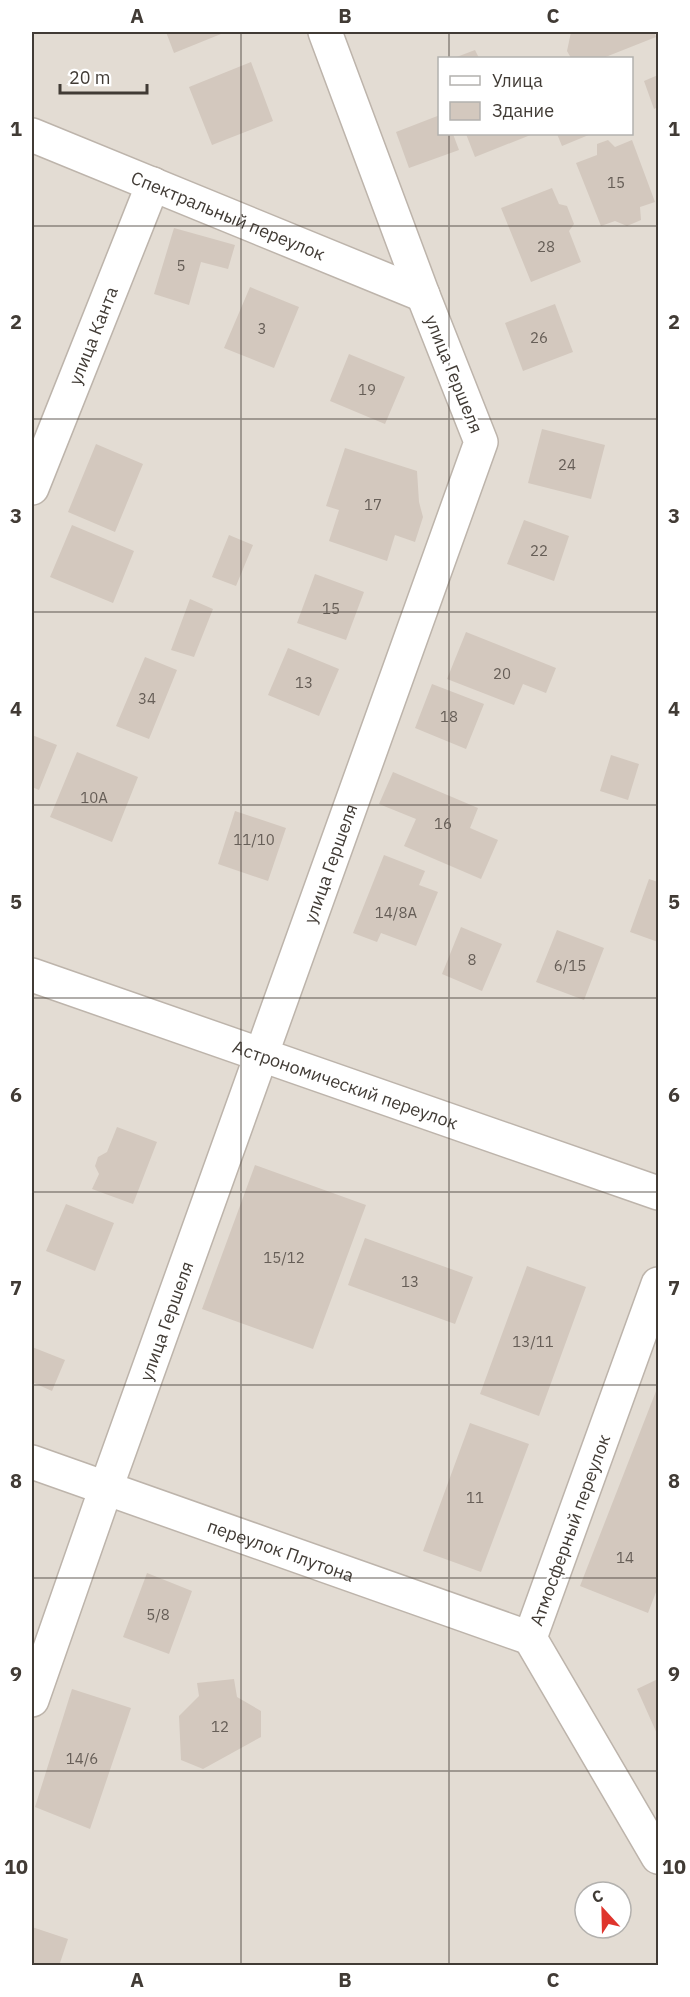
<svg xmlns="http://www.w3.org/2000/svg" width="690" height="1997" viewBox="0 0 690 1997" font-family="'IBM Plex Sans',sans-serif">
  <rect width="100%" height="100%" fill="#efebe4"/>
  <path fill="#e3dcd3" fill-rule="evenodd" d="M32 32H658V1965H32ZM440 58H632V134H440ZM585 1892H621V1928H585Z"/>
  <path fill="#d3c8be" d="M166 32H219L221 34 174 53Z
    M571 32H654L656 37 603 58H571L567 51Z
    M475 50 479 58H454Z
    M251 62 273 121 212 145 189 87Z
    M658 75V107L654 109 644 81Z
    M440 115V134H453L459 150 409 168 396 132Z
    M466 134H533L475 157Z
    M557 134H591L562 146Z
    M608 140 615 147 632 140 655 202 640 207 641 220 627 226 615 221 601 226 576 163 597 155V144Z
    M552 188 559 204 567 206 574 224 569 231 581 262 531 282 501 208Z
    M174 228 235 245 228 269 201 262 189 305 154 294Z
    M250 287 299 307 274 368 224 348Z
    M555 304 573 352 523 371 505 323Z
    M349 354 405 377 385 424 330 401Z
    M542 429 605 445 591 499 528 483Z
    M96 444 143 464 115 532 68 512Z
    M345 448 417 471 419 502 423 517 415 542 395 535 387 561 329 541 339 510 326 506Z
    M524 520 569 536 554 581 507 564Z
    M72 525 134 551 113 603 50 577Z
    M229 535 253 545 236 586 212 577Z
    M315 574 364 592 346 640 297 623Z
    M190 599 213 609 194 657 171 650Z
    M466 632 556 668 546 693 523 684 514 705 447 679Z
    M288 648 339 669 319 716 268 695Z
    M145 657 177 670 149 739 116 726Z
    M432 684 484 704 466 749 415 728Z
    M32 735 57 745 39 790 32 787Z
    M77 752 138 777 112 842 50 817Z
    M611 755 639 764 628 800 600 791Z
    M393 772 478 808 470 828 498 840 481 879 404 846 416 819 379 804Z
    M235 811 286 828 268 881 218 864Z
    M384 855 425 871 419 885 438 892 416 946 381 933 377 942 353 933Z
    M649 879 658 882V942L630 932Z
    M461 927 502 944 482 991 442 974Z
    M557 930 604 948 584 1000 536 982Z
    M117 1127 157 1142 133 1204 92 1189 99 1174 95 1166 98 1157 107 1152Z
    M255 1165 366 1205 313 1349 202 1309Z
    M66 1204 114 1223 95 1271 46 1251Z
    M365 1238 473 1277 455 1324 348 1285Z
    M527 1266 586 1287 539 1416 480 1394Z
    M32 1347 65 1360 52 1391 32 1382Z
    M658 1386V1587L648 1613 580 1586Z
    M470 1423 529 1444 481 1572 423 1551Z
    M147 1573 192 1591 169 1654 123 1637Z
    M234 1679 237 1697 261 1711V1737L203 1769 181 1760 179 1716 199 1696 197 1683Z
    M658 1679V1736L637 1689Z
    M72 1689 131 1708 90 1829 35 1807Z
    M32 1927 68 1939 59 1966H32Z"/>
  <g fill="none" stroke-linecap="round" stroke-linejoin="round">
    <defs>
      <g id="minor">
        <path id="s1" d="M32 135 423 295"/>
        <path id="s2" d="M32 488 153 184"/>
        <path id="s3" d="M32 975 658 1193"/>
        <path d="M658 1284 530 1638 658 1857"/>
        <path id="s4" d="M32 1462 530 1638"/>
        <path id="s5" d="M32 1700 106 1488 481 442 423 295 325 32"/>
      </g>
    </defs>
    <use href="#minor" stroke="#bdb4ab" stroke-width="36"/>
    <use href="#minor" stroke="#fff" stroke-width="33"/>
  </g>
  <path fill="none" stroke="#413b35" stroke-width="1.5" stroke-opacity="0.55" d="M241 32V1966M449 32V58M449 134V1966M32 226H658M32 419H658M32 612H658M32 805H658M32 998H658M32 1192H658M32 1385H658M32 1578H658M32 1771H658"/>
  <g text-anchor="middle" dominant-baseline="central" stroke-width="5" stroke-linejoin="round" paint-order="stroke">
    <g font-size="15" fill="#665e57">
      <text x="616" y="182">15</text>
      <text x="546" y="246">28</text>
      <text x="181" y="265">5</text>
      <text x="262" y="328">3</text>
      <text x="539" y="337">26</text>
      <text x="367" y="389">19</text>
      <text x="567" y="464">24</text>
      <text x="373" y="504">17</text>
      <text x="539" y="550">22</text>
      <text x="331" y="608">15</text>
      <text x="502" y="673">20</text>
      <text x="304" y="682">13</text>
      <text x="147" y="698">34</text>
      <text x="449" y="716">18</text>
      <text x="94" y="797">10А</text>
      <text x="443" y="823">16</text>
      <text x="254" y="839">11/10</text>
      <text x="396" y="912">14/8А</text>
      <text x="472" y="959">8</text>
      <text x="570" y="965">6/15</text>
      <text x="284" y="1257">15/12</text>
      <text x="410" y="1281">13</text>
      <text x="533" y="1341">13/11</text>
      <text x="475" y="1497">11</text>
      <text x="625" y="1557">14</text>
      <text x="158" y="1614">5/8</text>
      <text x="220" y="1726">12</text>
      <text x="82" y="1758">14/6</text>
    </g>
    <g font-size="18" fill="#413b35" stroke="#fff">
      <text stroke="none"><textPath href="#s1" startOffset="212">Спектральный переулок</textPath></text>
      <text stroke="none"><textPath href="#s2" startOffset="164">улица Канта</textPath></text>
      <text transform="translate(454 374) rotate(68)">улица Гершеля</text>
      <text stroke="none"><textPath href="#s5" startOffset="888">улица Гершеля</textPath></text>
      <text stroke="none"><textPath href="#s3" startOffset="332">Астрономический переулок</textPath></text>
      <text stroke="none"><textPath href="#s5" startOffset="402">улица Гершеля</textPath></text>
      <text transform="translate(570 1530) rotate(-70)">Атмосферный переулок</text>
      <text stroke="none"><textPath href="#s4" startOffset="264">переулок Плутона</textPath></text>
    </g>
  </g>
  <rect width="690" height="1997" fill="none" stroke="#ffffff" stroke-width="66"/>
  <rect x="438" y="57" width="195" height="78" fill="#ffffff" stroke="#b3b1ae" stroke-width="1.5"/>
  <rect x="450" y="76" width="30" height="9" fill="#ffffff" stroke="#b3b1ae" stroke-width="1.5"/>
  <text x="492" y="87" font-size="18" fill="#413b35">Улица</text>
  <rect x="450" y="102" width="30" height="18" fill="#d3c8be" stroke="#b3b1ae" stroke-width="1.5"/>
  <text x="492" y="117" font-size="18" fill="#413b35">Здание</text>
  <g transform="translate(603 1910) rotate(338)"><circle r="28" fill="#ffffff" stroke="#b3b1ae" stroke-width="1.5"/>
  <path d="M0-4.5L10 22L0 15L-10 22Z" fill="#df342c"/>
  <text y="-9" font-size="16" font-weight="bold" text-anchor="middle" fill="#413b35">С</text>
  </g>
  <path d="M60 84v9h87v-9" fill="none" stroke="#413b35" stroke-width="3"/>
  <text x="69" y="84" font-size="18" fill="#413b35" stroke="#ffffff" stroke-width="4.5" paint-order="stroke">20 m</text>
  <rect x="33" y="33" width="624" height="1931" fill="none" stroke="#413b35" stroke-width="2"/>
  <g font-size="20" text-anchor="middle" font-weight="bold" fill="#413b35">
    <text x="137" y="23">A</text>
    <text x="345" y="23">B</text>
    <text x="553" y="23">C</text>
    <text x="16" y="136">1</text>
    <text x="674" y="136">1</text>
    <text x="16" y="329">2</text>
    <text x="674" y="329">2</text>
    <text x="16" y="523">3</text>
    <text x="674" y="523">3</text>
    <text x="16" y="716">4</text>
    <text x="674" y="716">4</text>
    <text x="16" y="909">5</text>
    <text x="674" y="909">5</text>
    <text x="16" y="1102">6</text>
    <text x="674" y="1102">6</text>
    <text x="16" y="1295">7</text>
    <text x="674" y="1295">7</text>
    <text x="16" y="1488">8</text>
    <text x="674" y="1488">8</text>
    <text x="16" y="1681">9</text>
    <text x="674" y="1681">9</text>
    <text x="16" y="1874">10</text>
    <text x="674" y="1874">10</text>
    <text x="137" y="1987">A</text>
    <text x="345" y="1987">B</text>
    <text x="553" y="1987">C</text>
  </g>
</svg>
